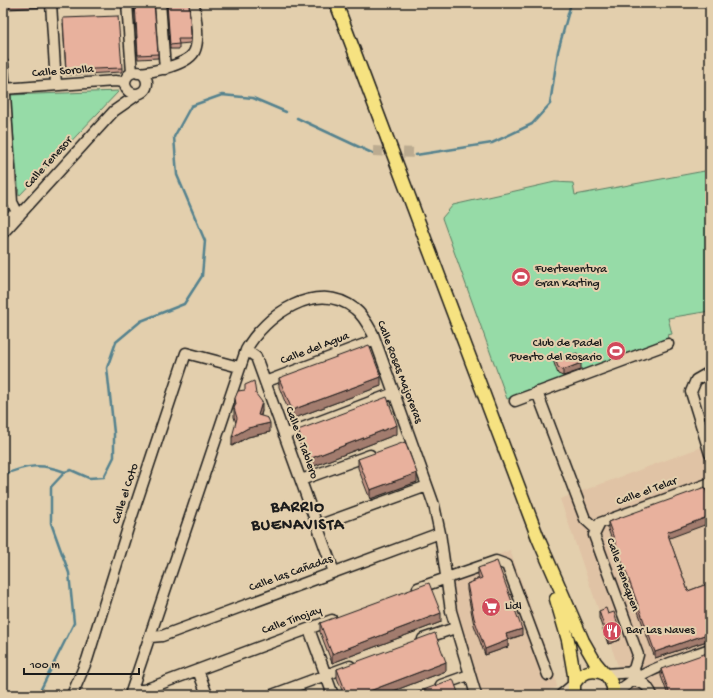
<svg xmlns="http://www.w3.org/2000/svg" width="713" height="698" viewBox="0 0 713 698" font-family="'Gochi Hand',sans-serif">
  <rect width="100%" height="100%" fill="#e3cfad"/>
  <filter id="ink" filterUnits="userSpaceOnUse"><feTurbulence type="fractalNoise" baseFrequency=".025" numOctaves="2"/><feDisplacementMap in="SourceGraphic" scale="8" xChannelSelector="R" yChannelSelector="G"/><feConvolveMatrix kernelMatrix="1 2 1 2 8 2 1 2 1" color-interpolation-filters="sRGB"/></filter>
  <g filter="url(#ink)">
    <path fill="#e0c3a5" d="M710 444V695H628L560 499Z
      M510 550 554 672 557 687 537 695H482L471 669 455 607 450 574Z"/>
    <path fill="#96dba7" stroke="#597c62" d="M119 91 19 196 10 95Z
      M710 170V311L668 318 672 334 667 335 668 338 507 399 442 218 453 205 555 182 573 183 575 195Z"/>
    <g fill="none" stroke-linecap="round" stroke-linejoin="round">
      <path stroke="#54828e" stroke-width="2.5" d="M297 118 374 154
        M416 155 492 143 532 124 550 104 558 51 571 3
        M3 475C27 465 41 463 65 472
        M38 695 74 623 69 573 51 523V487L65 472 71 470 89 478 104 477 114 457V433L107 368 116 342 141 321 184 304 202 276 205 241 177 175 174 137 191 106 222 95 253 98 286 112"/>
      <path stroke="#bbab90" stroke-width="10" stroke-dasharray="10 5" stroke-linecap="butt" d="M373 151 416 153"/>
      <defs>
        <path id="minor" d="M51 3 56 85
          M127 3 132 73
          M160 3 165 69
          M3 64 12 202 19 216 3 217
          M125 83a11 11 0 1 1 22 0a11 11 0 1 1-22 0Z
          M138 73C152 72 190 65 195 50 200 37 195 17 194 3
          M3 89 115 81 125 82
          M3 233 114 111 140 93
          M246 350 256 357 334 572
          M710 372 696 380 691 392 710 454
          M265 382 375 340
          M537 392 585 519 596 529
          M515 401 668 344
          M284 435 394 393
          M301 480 370 455
          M317 526 427 486
          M418 588 496 561 507 565 548 675
          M309 629 333 695
          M151 637 162 636 440 533
          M423 639 455 628
          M198 670 207 695
          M629 673 634 669 638 655 594 535 600 523 710 483
          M605 674 635 672
          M632 681C644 682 647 685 652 695
          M441 685 469 675
          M132 689 144 690 332 620
          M72 695 87 660 128 528 186 353 239 367
          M130 695 246 350C265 315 317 279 355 309 363 315 368 325 373 334L434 505 440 533 451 611 476 695
          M272 695 350 666
          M561 695 574 684
          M614 695C641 670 676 661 710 649"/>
        <path id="major" d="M336 3 538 538 583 641 595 662 610 680 613 687V695
          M556 599 568 640 574 675V695
          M574 684C581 672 592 668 605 674"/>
      </defs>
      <use href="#minor" stroke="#1c1c1c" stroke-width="13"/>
      <use href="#major" stroke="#1c1c1c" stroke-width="15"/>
      <use href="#minor" stroke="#e3cfad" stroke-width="10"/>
      <use href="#major" stroke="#f6e281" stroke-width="12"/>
    </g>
    <path fill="#c89887" stroke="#1c1c1c" d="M8 3H46L45 7 9 9Z
      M134 3 158 54V58L138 59Z
      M167 3H189L191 39 190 43 179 44V49H170Z
      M63 23 122 68V72L66 75Z
      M3 151 6 200V209L3 210Z
      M554 356 561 359 581 370 563 376 558 374 554 363Z
      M279 378 381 386 292 419 279 387Z
      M256 394 262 411 261 416 270 432 248 437 232 446 236 423 234 417V408L235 406V398Z
      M298 430 397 434 309 468 298 439Z
      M358 459 417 482 370 499 358 468Z
      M608 522 669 538 688 591 710 583V640L655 658 608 529Z
      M478 568 522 635 508 640V647L485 655 474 625 467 590V584L479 578 478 575Z
      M599 611 608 614 620 640 608 644 599 618Z
      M441 622 332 663 320 632V623Z
      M337 669 446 671 383 695H344L337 678Z
      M661 669 710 695H668L661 676Z"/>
    <path fill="#a27c6e" stroke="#1c1c1c" d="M581 363V370L563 376V370Z
      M381 377V386L292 419V410Z
      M262 402V411L258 424V415Z
      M270 423V432L248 437 232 446V437L248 428Z
      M397 425V434L309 468V459Z
      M417 473V482L370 499V490Z
      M710 516V523L667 539V532Z
      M441 613V622L332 663V654Z
      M522 629V635L506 640V634Z
      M620 633V640L608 644V637Z
      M710 633V640L655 658V652Z
      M508 640V647L485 655V649Z
      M446 662V671L383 695H359Z"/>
    <path fill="#e8b19d" stroke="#1c1c1c" d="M135 3H154L158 54 138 55Z
      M167 3H189L191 35 190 39H178L179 44 170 45Z
      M118 16 122 68 66 70 63 18Z
      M3 151 6 200 3 201Z
      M369 345 381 377 292 410 279 378Z
      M577 353 581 363 563 370 558 367 554 356 559 354 561 359Z
      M254 381 256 394 262 402 258 415 268 418 270 423 248 428 232 437 237 418 234 408 236 404 235 398 238 391 245 390V385Z
      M387 397 397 425 309 459 298 430Z
      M405 442 417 473 370 490 358 459Z
      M705 487 710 502V516L667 532 688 591 710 583V633L655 652 608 522Z
      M497 561 522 629 506 634 508 640 485 649 474 618 467 584 482 578 478 568Z
      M429 583 441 613 332 654 320 623Z
      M606 608 608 614 614 612 620 633 608 637 599 611Z
      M435 633 446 662 359 695H347L337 669Z
      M710 652V695H670L661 669Z
      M453 679 459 695H410Z"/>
  </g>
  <defs>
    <symbol id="stadium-disc" viewBox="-11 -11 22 22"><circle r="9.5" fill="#d1495b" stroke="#e3cfad"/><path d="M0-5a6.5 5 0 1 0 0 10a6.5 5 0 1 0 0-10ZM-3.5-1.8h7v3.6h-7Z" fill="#fff"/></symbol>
    <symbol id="supermarket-disc" viewBox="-11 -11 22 22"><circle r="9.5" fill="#d1495b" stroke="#e3cfad"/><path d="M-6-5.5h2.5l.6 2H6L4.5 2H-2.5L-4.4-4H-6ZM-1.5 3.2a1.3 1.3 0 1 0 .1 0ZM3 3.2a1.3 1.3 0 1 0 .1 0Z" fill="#fff"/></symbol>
    <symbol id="restaurant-disc" viewBox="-11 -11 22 22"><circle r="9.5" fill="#d1495b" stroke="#e3cfad"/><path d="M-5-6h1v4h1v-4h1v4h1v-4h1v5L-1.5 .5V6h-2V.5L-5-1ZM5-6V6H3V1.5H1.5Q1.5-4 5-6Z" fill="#fff"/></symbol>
  </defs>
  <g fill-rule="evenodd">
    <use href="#stadium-disc" x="510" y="266" width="22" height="22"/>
    <use href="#stadium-disc" x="605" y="340" width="22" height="22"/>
    <use href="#supermarket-disc" x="480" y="596" width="22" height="22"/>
    <use href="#restaurant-disc" x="601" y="620" width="22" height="22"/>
  </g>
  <g text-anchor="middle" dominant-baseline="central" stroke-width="4" stroke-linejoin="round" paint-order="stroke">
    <g font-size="12" fill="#1c1c1c" stroke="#e3cfad">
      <text transform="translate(63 72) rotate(-4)">Calle Sorolla</text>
      <text transform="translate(49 163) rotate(-48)">Calle Tenesor</text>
      <text transform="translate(315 349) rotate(-21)">Calle del Agua</text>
      <text transform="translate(399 372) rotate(69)">Calle Rosas Majoreras</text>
      <text transform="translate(301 443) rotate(70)">Calle el Tablero</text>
      <text transform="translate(647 492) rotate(-20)">Calle el Telar</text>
      <text transform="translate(126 494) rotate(-72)">Calle el Coto</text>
      <text transform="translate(291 574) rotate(-20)">Calle las Cañadas</text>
      <text transform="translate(622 575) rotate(70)">Calle Henequen</text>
      <text transform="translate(292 621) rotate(-20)">Calle Tinojay</text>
    </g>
    <g font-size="12" fill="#1c1c1c" stroke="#e3cfad" text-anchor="start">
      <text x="535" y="270">Fuerteventura<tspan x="535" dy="14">Gran Karting</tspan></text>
      <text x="602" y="344" text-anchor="end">Club de Padel<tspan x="602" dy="14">Puerto del Rosario</tspan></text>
      <text x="505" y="607">Lidl</text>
      <text x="626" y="631">Bar Las Naves</text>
    </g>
    <g font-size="16" font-weight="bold" letter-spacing="1" fill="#1c1c1c" stroke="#e3cfad">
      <text x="298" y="508">BARRIO<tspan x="298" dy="18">BUENAVISTA</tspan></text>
    </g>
  </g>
  <rect width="713" height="698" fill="none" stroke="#e3cfad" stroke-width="16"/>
  <rect x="8" y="8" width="697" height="682" fill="none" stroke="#1c1c1c" stroke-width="1.5" filter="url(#ink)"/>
  <path d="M24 668v6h115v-6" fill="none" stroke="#1c1c1c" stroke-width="2"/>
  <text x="30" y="668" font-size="12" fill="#1c1c1c" stroke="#e3cfad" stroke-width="3" paint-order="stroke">100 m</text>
</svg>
